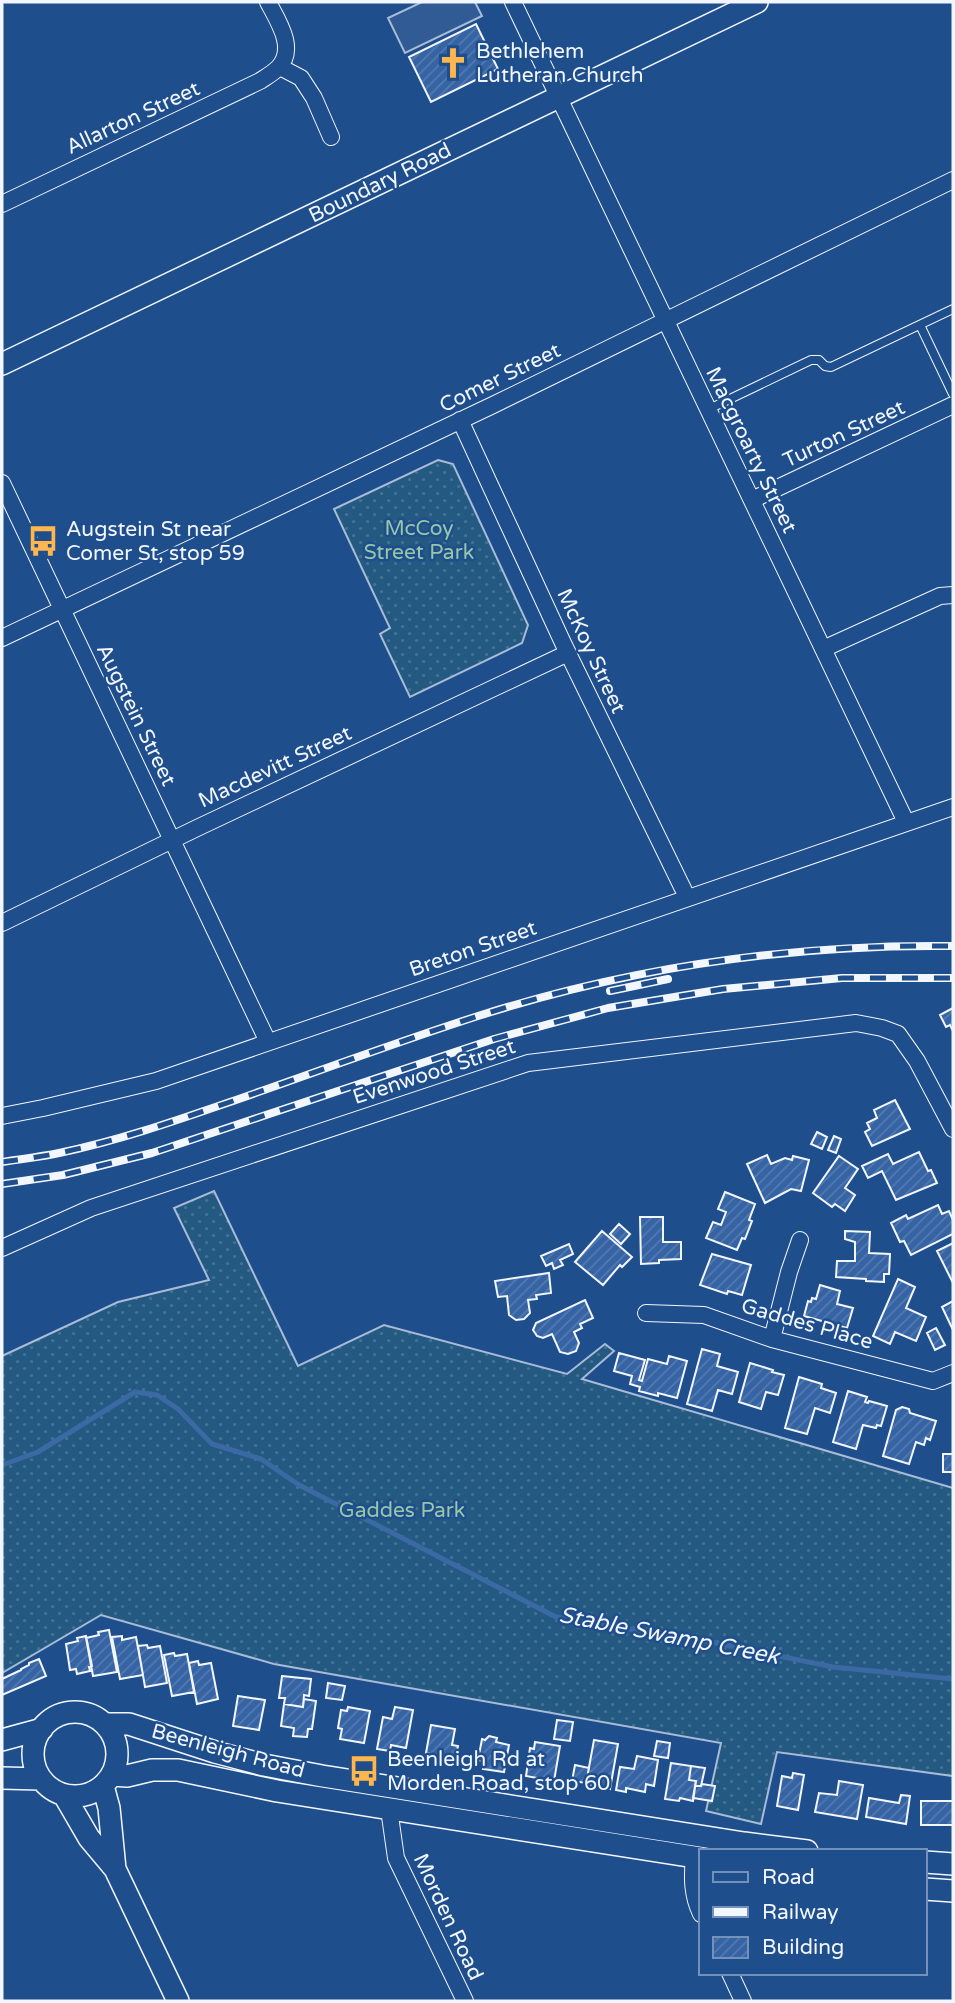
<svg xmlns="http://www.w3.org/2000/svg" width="955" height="2003" viewBox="0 0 955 2003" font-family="'Varela Round',sans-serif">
  <defs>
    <pattern id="grass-dots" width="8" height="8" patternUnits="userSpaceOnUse" patternTransform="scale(1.75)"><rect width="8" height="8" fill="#245a82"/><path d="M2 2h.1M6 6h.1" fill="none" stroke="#447295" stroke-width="1.8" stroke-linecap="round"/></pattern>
    <pattern id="building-hatch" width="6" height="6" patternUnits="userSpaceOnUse" patternTransform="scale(1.75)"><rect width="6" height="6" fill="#3563a3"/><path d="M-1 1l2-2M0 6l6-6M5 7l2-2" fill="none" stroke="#537ab1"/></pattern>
  </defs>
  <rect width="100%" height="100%" fill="#1f4e8c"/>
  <path fill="url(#grass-dots)" stroke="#a8bbd7" stroke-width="2" d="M438 460 453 464 528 625 522 643 410 697 380 634 390 628 334 509Z
    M214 1191 298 1366 384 1325 567 1374 605 1344 614 1351 582 1379 953 1488V1776L777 1752 761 1824 706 1811 721 1743 274 1664 101 1615 2 1673V1356L118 1302 209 1280 174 1208Z"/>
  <path fill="#305b95" stroke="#a8bbd7" stroke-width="2" d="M422 2H475L482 16 405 53 388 18Z"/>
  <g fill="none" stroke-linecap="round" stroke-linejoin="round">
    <path stroke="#3b69a3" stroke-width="5" d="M2 1465 38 1452 135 1392 157 1395 178 1409 212 1444 261 1459 299 1485 556 1617 716 1643 833 1667 953 1679"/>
  </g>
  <path fill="url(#building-hatch)" stroke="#f2f6ff" stroke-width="2" d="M476 24 498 69 431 102 409 57Z
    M953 1008V1031L950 1025 946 1027 940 1015Z
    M895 1100 910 1129 872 1146 865 1132 870 1129 867 1123 877 1118 874 1110Z
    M817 1132 827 1137 822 1149 811 1144Z
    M834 1136 841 1139 836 1153 828 1150Z
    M919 1152 928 1171 931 1170 937 1183 896 1200 882 1171 868 1178 862 1166 888 1154 893 1164Z
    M767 1155 771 1164 785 1158 792 1160 793 1156 809 1160 801 1191 791 1189 765 1203 747 1164Z
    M839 1156 858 1169 845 1188 855 1195 845 1211 835 1204 832 1207 813 1193Z
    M725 1192 755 1204 749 1220 752 1221 745 1239 742 1238 737 1250 706 1238 713 1222 721 1225 726 1212 718 1209Z
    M938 1205 942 1214 949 1211 953 1220V1234L911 1255 904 1241 900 1242 891 1223 906 1215 908 1219Z
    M640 1217H663V1242H681V1259L659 1260V1263L641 1264Z
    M619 1224 630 1234 621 1244 610 1234Z
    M602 1231 632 1257 622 1267 620 1265 603 1285 575 1262Z
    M845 1231 870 1232 869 1253 890 1254 889 1274H884V1282L866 1281V1279L836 1277 837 1261H855V1242L845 1239Z
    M953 1243V1283L937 1251Z
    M569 1244 573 1254 560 1260 563 1265 554 1269 552 1263 546 1266 541 1256Z
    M712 1254 751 1265 742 1295 728 1291 727 1294 700 1285Z
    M549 1273 551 1293 536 1295 537 1299 528 1300 530 1313 524 1319 516 1320 509 1315 507 1296 498 1297 495 1281Z
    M898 1279 915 1287 906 1308 926 1317 916 1341 895 1332 890 1344 873 1336Z
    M820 1285 840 1291 837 1304 853 1308 847 1328 804 1316 808 1301 811 1302 812 1298 816 1299Z
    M585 1300 593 1318 580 1324 582 1328 574 1332 579 1343 576 1351 568 1354 560 1352 552 1334 543 1338 537 1336 533 1330 536 1323Z
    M953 1301V1330L942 1307Z
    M936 1328 945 1345 935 1350 927 1333Z
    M702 1349 720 1354 717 1366 738 1372 732 1394 718 1390 712 1411 687 1404Z
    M619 1353 645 1360 639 1380 642 1381 648 1359 667 1364 669 1356 687 1361 677 1398 658 1393V1396L639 1391 640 1387 630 1384 632 1376 614 1371Z
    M750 1363 773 1370 772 1372 784 1375 778 1395 766 1392 761 1409 739 1402Z
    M799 1377 822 1384 821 1388 836 1393 830 1413 815 1408 807 1434 785 1428Z
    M848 1391 867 1397 865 1402 868 1403 869 1401 887 1406 881 1426 877 1425 876 1428 863 1425 856 1449 833 1442Z
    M902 1407 909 1409 910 1413 936 1421 930 1440 926 1438 924 1445 916 1442 909 1464 883 1456 896 1410Z
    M943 1454H953V1472H943Z
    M109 1630 117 1672 93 1676 86 1638 99 1635 98 1632Z
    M86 1636 92 1666 89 1667 90 1671 77 1674 76 1669 70 1670 66 1644 78 1641 77 1638Z
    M122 1636V1640L136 1637 143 1675 120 1679 112 1637Z
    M147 1645 148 1648 160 1646 167 1683 145 1687 138 1646Z
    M174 1653 175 1656 187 1654 194 1692 172 1696 164 1655Z
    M39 1659 46 1676 2 1695V1679L21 1670V1669L29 1665V1663Z
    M198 1661 199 1665 211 1663 218 1699 197 1704 189 1663Z
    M282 1676 311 1679 309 1696 304 1695 303 1707 284 1704 285 1698H279Z
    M328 1683 345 1686 342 1700 326 1698Z
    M238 1696 265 1700 259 1730 233 1726Z
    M304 1699 316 1701 312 1729H308L307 1737 293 1736 294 1728 281 1726 284 1704 303 1707Z
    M348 1707 370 1711 364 1743 340 1739 342 1729 338 1728 341 1710 347 1711Z
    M395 1707 413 1710 406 1748 391 1745 390 1751 377 1749 383 1717 392 1719Z
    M557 1720 573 1722 570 1741 554 1739Z
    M431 1725 455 1729 452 1745 458 1746 455 1761 449 1760 448 1763 434 1761 435 1755 426 1753Z
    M489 1736 497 1738 496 1742 509 1745 504 1772 483 1769 485 1762 478 1760 482 1739 485 1740Z
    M594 1740 618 1744 610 1789 589 1785 590 1779 587 1778Z
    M657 1741 670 1743 668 1758 654 1756Z
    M535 1742 560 1746 554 1781 526 1776 530 1748 534 1749Z
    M637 1756 658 1760 654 1786 646 1784 645 1792 626 1788V1792L616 1790 620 1767 634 1769Z
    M671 1763 691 1766 689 1780 696 1781 693 1801 680 1798 679 1801 665 1799Z
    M575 1765 589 1768 586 1783 572 1781Z
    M691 1766 705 1768 701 1786H695L696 1781 689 1780Z
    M793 1773 804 1775 798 1810 777 1806 782 1776 792 1778Z
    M839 1781 863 1785 857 1819 815 1812 819 1793 837 1795Z
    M702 1784 715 1786 712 1801 693 1798 695 1786H701Z
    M901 1795 910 1796 906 1824 866 1817 869 1798 899 1803Z
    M921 1801H953V1825H921Z"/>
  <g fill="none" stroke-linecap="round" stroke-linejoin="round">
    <defs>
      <path id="lane" d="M920 325 953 394
        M709 409 811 360H819L825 366 831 367 953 309"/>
      <path id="street" d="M513 2 906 822
        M280 67 301 78 314 98 331 137
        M2 204 260 81C266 77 273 73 278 68 297 49 278 21 268 2
        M460 420 563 643 687 897
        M2 483 268 1042
        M752 500 953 405
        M2 638 493 405 953 180
        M823 649 940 596 953 595
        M2 923 197 828 568 653
        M2 1116 43 1108 156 1081 953 807
        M2 1248 91 1208 528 1063 856 1023 882 1028 898 1034 917 1061 953 1129
        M646 1313 704 1315 772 1339 933 1381 953 1373
        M772 1339 789 1272 800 1240
        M389 1809 396 1858 465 2001
        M694 1857C692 1878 692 1895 701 1914
        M730 1973 743 2001"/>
      <path id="secondary" d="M2 364 757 2
        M33 1754a42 42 0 1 1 84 0a42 42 0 1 1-84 0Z
        M105 1724H129L215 1752 264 1765 322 1776 744 1843 807 1851
        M2 1740 42 1729
        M112 1775 127 1776 152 1770H178L277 1791 701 1858
        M2 1778 41 1779
        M103 1786 109 1808 115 1869
        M64 1795 89 1838 115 1869 178 2001
        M925 1862 953 1864
        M925 1889 953 1891"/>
    </defs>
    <use href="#lane" stroke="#f2f6ff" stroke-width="10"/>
    <use href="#street" stroke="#f2f6ff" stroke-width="18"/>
    <use href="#secondary" stroke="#f2f6ff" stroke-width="24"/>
    <use href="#lane" stroke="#1f4e8c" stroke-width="8"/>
    <use href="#street" stroke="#1f4e8c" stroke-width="16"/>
    <use href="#secondary" stroke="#1f4e8c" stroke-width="21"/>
    <defs>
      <path id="rail" d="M610 991 668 979
        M2 1162C21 1159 40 1157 59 1153 117 1141 172 1122 227 1103 311 1074 394 1043 478 1016 632 967 792 944 953 946
        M2 1184 63 1175 152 1153 494 1039 608 1008 723 989 842 978H953"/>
    </defs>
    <use href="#rail" stroke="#f2f6ff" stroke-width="8"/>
    <use href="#rail" stroke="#1f4e8c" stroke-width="5" stroke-dasharray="16" stroke-linecap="butt"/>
  </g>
  <defs>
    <symbol id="church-bare" viewBox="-9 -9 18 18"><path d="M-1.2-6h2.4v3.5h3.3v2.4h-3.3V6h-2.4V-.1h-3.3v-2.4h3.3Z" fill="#ffb74d" stroke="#1f4e8c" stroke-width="2.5" paint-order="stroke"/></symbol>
    <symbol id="bus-bare" viewBox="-9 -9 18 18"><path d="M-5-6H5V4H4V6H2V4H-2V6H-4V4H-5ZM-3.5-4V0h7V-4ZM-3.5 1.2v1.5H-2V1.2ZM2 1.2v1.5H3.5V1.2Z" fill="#ffb74d" stroke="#1f4e8c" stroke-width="2.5" paint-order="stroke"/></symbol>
  </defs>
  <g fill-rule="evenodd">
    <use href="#church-bare" x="431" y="41" width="44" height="44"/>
    <use href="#bus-bare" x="21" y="519" width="44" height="44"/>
    <use href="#bus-bare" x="342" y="1749" width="44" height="44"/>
  </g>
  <g text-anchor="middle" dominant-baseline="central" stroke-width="5" stroke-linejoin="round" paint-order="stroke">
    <g font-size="21" fill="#f2f6ff" stroke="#1f4e8c" text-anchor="start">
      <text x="476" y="51">Bethlehem<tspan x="476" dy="24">Lutheran Church</tspan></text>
      <text x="66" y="529">Augstein St near<tspan x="66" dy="24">Comer St, stop 59</tspan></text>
      <text x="387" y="1759">Beenleigh Rd at<tspan x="387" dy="24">Morden Road, stop 60</tspan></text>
    </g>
    <g font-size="21" fill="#f2f6ff" stroke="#1f4e8c">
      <text transform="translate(133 118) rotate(-25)">Allarton Street</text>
      <text transform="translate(380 183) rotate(-26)">Boundary Road</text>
      <text transform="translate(500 378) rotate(-26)">Comer Street</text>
      <text transform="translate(844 434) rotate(-25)">Turton Street</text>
      <text transform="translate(751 450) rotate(64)">Macgroarty Street</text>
      <text transform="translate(591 651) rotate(65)">McKoy Street</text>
      <text transform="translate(136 715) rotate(64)">Augstein Street</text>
      <text transform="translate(275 767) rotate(-25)">Macdevitt Street</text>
      <text transform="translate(473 949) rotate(-19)">Breton Street</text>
      <text transform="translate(434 1072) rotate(-18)">Evenwood Street</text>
      <text transform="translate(807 1324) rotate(16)">Gaddes Place</text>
      <text transform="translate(228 1751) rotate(15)">Beenleigh Road</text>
      <text transform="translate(448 1917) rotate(65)">Morden Road</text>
    </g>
    <g font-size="21" fill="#97c8a6" stroke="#1f4e8c">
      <text x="419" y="528">McCoy<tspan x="419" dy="24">Street Park</tspan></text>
      <text x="402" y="1510">Gaddes Park</text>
    </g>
    <g font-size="23" font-style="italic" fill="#f2f6ff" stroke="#1f4e8c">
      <text transform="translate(669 1636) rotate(11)">Stable Swamp Creek</text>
    </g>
  </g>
  <rect width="955" height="2003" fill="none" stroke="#f2f6ff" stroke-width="7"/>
  <rect x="699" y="1849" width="228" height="126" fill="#1f4e8c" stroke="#7391ba" stroke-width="2"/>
  <rect x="713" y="1872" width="35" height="10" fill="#1f4e8c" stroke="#7391ba" stroke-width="2"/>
  <text x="762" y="1884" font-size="21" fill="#f2f6ff">Road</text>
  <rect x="713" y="1907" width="35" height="10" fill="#f2f6ff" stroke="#7391ba" stroke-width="2"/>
  <text x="762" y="1919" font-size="21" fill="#f2f6ff">Railway</text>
  <rect x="713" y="1937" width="35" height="21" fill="url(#building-hatch)" stroke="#7391ba" stroke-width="2"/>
  <text x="762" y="1954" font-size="21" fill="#f2f6ff">Building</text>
</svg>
